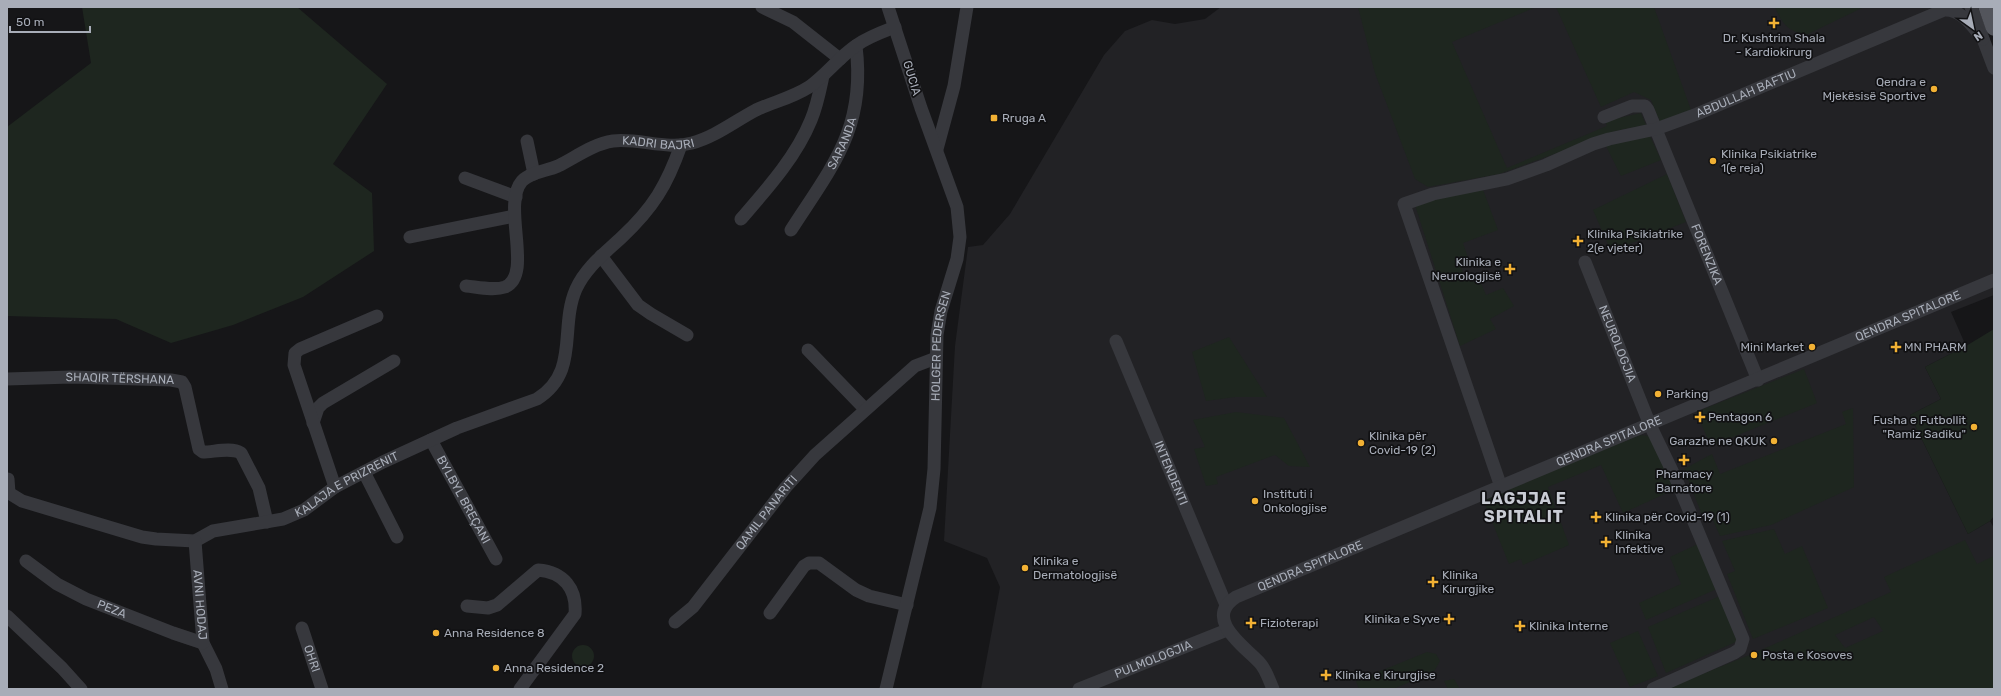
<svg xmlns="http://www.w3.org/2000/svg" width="2001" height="696" viewBox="0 0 2001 696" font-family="Rubik,sans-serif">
  <rect width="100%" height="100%" fill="#161618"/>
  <path fill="#222225" d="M1221 7H1973L1994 58V295L1951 312 1966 346 1925 367 1941 399 1910 415 1968 534 1990 521 1994 528V689H981L1000 587 987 558 944 541 955 346 968 247 983 245 1010 214 1104 55 1125 31 1152 20 1175 24 1205 19Z"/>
  <path fill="#1e261f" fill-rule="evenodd" d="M82 7H297L387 84 333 164 372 193 374 251 303 297 233 325 171 343 116 319 7 316V127L91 63Z
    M1358 7H1536L1452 42 1507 168 1607 126 1605 121 1641 113 1646 125 1620 130 1499 174 1428 187 1415 179 1375 73Z
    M1556 7H1654L1691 110 1660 122 1651 100 1634 92 1601 107Z
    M1775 7H1864L1808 34C1790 34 1781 23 1775 7Z
    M1650 136 1661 160 1621 176 1605 144Z
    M1667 174 1686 222 1611 251 1593 210Z
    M1482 187 1498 230 1463 243 1468 258 1458 262 1467 280 1478 276 1486 295 1503 288 1514 306 1490 319 1496 329 1460 346 1415 205Z
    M1994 329V516L1990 521 1968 534 1910 415 1941 399 1925 367 1966 346Z
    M1229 337 1267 397H1235L1206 401 1192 352Z
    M1804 369 1817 403 1711 446 1696 412Z
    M1853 408 1854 487 1771 525 1720 536 1712 518 1704 520 1684 469 1712 454 1720 474 1846 424 1842 412Z
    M1236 412 1284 418 1310 467 1289 466 1275 455 1216 477 1218 484 1206 486 1194 449 1205 447 1193 420Z
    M1640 435 1649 436 1678 488 1623 513 1601 465 1548 487 1569 545 1523 565 1521 559 1509 564 1483 499Z
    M1774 529 1785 554 1802 546 1828 608 1753 639 1727 574 1735 571 1722 541Z
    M1965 540 1977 564 1994 556V689H1665L1752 654 1891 592 1884 577ZM1874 617 1883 631 1845 648 1835 635Z
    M1700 543 1719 588 1646 620 1639 603 1681 584 1670 557Z
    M1720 596 1738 641 1666 673 1648 627Z
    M1638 631 1658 676 1630 687 1610 643Z
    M572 656a11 11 0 1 1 22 0a11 11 0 1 1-22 0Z
    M1427 652 1436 654 1440 661 1435 670 1431 673 1393 689H1359L1356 681Z
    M1454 679 1460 689H1448L1444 681Z"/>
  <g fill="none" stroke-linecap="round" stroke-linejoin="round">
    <g stroke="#37383d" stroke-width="13">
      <path d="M762 7 793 22 840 59"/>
      <path d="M1971 7 1994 68"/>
      <path id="s1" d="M1604 117 1632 106H1645L1648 110 1758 380"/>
      <path d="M527 141 534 174"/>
      <path d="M937 149 954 86 967 7"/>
      <path d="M465 178 516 197"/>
      <path d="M741 219C767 189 796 157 811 120 817 106 820 90 823 76"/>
      <path id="s2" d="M791 230C833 165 866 128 856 46"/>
      <path d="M410 237 514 216"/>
      <path d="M601 256 638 305 651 314 687 335"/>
      <path id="s3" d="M1585 262 1650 425 1676 479 1743 639 1740 649 1734 653 1653 689"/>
      <path id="s4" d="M466 286C477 287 494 291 505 287 534 275 501 205 522 181 531 172 547 171 558 166 576 157 593 144 613 141 639 138 667 150 692 143 715 137 735 121 756 110 773 102 792 98 809 87 826 75 839 57 857 45 868 37 882 32 895 27"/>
      <path id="s5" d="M1116 341 1226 605"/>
      <path d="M808 350 865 409"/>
      <path id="s6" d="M7 379 71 377 171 380 182 382 185 387 199 449 203 452C214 452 231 447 241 453L259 488 267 522"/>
      <path d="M313 423 318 408 323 403 394 361"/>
      <path id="s7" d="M431 440 496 559"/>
      <path d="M364 472 397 537"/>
      <path id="s8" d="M8 479 9 493 22 501 142 537 156 539 195 541 213 531 283 519 304 510 335 487 383 462 457 428 537 399C580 372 559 328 576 289 586 267 605 253 622 237 653 208 667 185 681 145"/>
      <path d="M335 487 294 365 295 353 300 349 377 316"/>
      <path id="s9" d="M1501 487 1404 204 1433 194 1507 179 1546 165 1593 144 1609 139 1656 129 1697 114 1944 10C1962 9 1973 27 1983 39"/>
      <path id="s10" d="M195 541 203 643 216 669 222 689"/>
      <path id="s11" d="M26 561 57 584 86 599 173 633 203 643"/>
      <path d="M467 606 488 608 497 605 538 570C564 572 577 589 575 614L520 689"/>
      <path d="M770 613 804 566 809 563H819L856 590 869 596 907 605"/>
      <path d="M7 616 62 668 81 689"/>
      <path id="s12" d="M675 622 693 607 786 487 815 455 915 366 936 358"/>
      <path id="s13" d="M302 628 322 689"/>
      <path id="s14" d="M886 689 930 508 934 469 937 335 941 311 957 259 960 237 957 207 921 108 888 7"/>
      <path id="s15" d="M1079 689 1227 630"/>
      <path id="s16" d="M1273 689C1269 680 1266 669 1259 662 1244 646 1203 619 1236 597L1994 280"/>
    </g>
    <path stroke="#53555c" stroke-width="17" d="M1987 7 1994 27"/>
  </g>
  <g fill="#f2b134" stroke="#111113" stroke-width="1.5">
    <path d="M1772 17h4v4h4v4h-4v4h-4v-4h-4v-4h4z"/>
    <circle cx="1934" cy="89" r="4"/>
    <rect x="990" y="114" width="8" height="8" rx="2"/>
    <circle cx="1713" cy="161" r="4"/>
    <path d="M1576 235h4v4h4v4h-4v4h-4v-4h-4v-4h4z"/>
    <path d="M1508 263h4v4h4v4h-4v4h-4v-4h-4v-4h4z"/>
    <circle cx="1812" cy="347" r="4"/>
    <path d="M1894 341h4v4h4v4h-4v4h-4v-4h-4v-4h4z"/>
    <circle cx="1658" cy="394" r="4"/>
    <path d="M1698 411h4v4h4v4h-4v4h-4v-4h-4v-4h4z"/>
    <circle cx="1974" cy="427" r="4"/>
    <circle cx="1774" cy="441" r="4"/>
    <circle cx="1361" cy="443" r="4"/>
    <path d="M1682 454h4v4h4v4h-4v4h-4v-4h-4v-4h4z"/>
    <circle cx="1255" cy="501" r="4"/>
    <path d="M1594 511h4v4h4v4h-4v4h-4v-4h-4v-4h4z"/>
    <path d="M1604 536h4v4h4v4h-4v4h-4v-4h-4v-4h4z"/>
    <circle cx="1025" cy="568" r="4"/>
    <path d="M1431 576h4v4h4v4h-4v4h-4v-4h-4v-4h4z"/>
    <path d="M1447 613h4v4h4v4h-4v4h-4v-4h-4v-4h4z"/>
    <path d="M1249 617h4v4h4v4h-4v4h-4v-4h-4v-4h4z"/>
    <path d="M1518 620h4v4h4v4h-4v4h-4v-4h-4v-4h4z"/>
    <circle cx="436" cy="633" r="4"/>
    <circle cx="1754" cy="655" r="4"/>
    <circle cx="496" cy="668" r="4"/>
    <path d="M1324 669h4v4h4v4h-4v4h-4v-4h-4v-4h4z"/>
  </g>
  <g text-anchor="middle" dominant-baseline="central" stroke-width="3.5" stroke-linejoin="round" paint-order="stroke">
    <g font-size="12" fill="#a8adb8" stroke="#111113" text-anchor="start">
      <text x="1774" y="38" text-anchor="middle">Dr. Kushtrim Shala<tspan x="1774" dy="14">- Kardiokirurg</tspan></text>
      <text x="1926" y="82" text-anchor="end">Qendra e<tspan x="1926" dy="14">Mjekësisë Sportive</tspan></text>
      <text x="1002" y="118">Rruga A</text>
      <text x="1721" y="154">Klinika Psikiatrike<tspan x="1721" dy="14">1(e reja)</tspan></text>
      <text x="1587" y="234">Klinika Psikiatrike<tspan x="1587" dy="14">2(e vjeter)</tspan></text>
      <text x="1501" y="262" text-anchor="end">Klinika e<tspan x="1501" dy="14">Neurologjisë</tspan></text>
      <text x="1804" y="347" text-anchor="end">Mini Market</text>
      <text x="1904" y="347">MN PHARM</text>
      <text x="1666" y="394">Parking</text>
      <text x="1708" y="417">Pentagon 6</text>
      <text x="1966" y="420" text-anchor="end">Fusha e Futbollit<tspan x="1966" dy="14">"Ramiz Sadiku"</tspan></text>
      <text x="1369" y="436">Klinika për<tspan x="1369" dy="14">Covid-19 (2)</tspan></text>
      <text x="1766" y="441" text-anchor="end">Garazhe ne QKUK</text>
      <text x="1684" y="474" text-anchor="middle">Pharmacy<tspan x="1684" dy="14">Barnatore</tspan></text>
      <text x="1263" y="494">Instituti i<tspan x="1263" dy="14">Onkologjise</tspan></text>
      <text x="1605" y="517">Klinika për Covid-19 (1)</text>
      <text x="1615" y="535">Klinika<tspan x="1615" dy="14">Infektive</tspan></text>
      <text x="1033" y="561">Klinika e<tspan x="1033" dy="14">Dermatologjisë</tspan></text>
      <text x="1442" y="575">Klinika<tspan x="1442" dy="14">Kirurgjike</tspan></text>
      <text x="1440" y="619" text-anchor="end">Klinika e Syve</text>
      <text x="1260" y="623">Fizioterapi</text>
      <text x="1529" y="626">Klinika Interne</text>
      <text x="444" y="633">Anna Residence 8</text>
      <text x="1762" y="655">Posta e Kosoves</text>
      <text x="504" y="668">Anna Residence 2</text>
      <text x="1335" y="675">Klinika e Kirurgjise</text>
    </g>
    <g font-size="12" fill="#a8adb8" stroke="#111113">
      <text transform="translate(912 78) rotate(73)">GUCIA</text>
      <text stroke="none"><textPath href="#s9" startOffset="660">ABDULLAH BAFTIU</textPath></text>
      <text stroke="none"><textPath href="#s4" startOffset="297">KADRI BAJRI</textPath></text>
      <text stroke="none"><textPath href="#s2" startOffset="101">SARANDA</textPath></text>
      <text stroke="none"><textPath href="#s1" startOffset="204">FORENZIKA</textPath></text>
      <text stroke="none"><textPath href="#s16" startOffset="842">QENDRA SPITALORE</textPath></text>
      <text stroke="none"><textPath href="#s3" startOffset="88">NEUROLOGJIA</textPath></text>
      <text stroke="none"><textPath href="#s14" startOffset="349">HOLGER PEDERSEN</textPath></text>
      <text stroke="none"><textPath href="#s6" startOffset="113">SHAQIR TËRSHANA</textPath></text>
      <text stroke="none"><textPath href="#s16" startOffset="518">QENDRA SPITALORE</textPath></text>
      <text stroke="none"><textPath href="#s5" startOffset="143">INTENDENTI</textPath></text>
      <text stroke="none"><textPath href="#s8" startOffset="372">KALAJA E PRIZRENIT</textPath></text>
      <text stroke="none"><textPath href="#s7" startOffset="68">BYLBYL BREÇANI</textPath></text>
      <text stroke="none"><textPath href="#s12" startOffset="143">QAMIL PANARITI</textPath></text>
      <text stroke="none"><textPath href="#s16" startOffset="194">QENDRA SPITALORE</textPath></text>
      <text stroke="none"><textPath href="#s10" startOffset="64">AVNI HODAJ</textPath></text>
      <text stroke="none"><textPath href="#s11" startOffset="99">PEZA</textPath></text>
      <text stroke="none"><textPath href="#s13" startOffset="32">OHRI</textPath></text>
      <text stroke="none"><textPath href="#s15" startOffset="80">PULMOLOGJIA</textPath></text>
    </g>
    <g font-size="16" font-weight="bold" letter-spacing="1" fill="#c9ccd4" stroke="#111113">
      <text x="1524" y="498">LAGJJA E<tspan x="1524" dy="18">SPITALIT</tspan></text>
    </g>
  </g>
  <rect width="2001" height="696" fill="none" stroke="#a8adb8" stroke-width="16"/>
  <g transform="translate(1973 28) rotate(147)" stroke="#111113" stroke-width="3" paint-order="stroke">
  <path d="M0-3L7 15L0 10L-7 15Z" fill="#a8adb8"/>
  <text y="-6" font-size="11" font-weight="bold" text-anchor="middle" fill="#a8adb8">N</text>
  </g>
  <path d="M10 26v6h80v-6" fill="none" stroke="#a8adb8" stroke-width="2"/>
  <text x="16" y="26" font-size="12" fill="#a8adb8" stroke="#111113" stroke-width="3" paint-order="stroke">50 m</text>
</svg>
